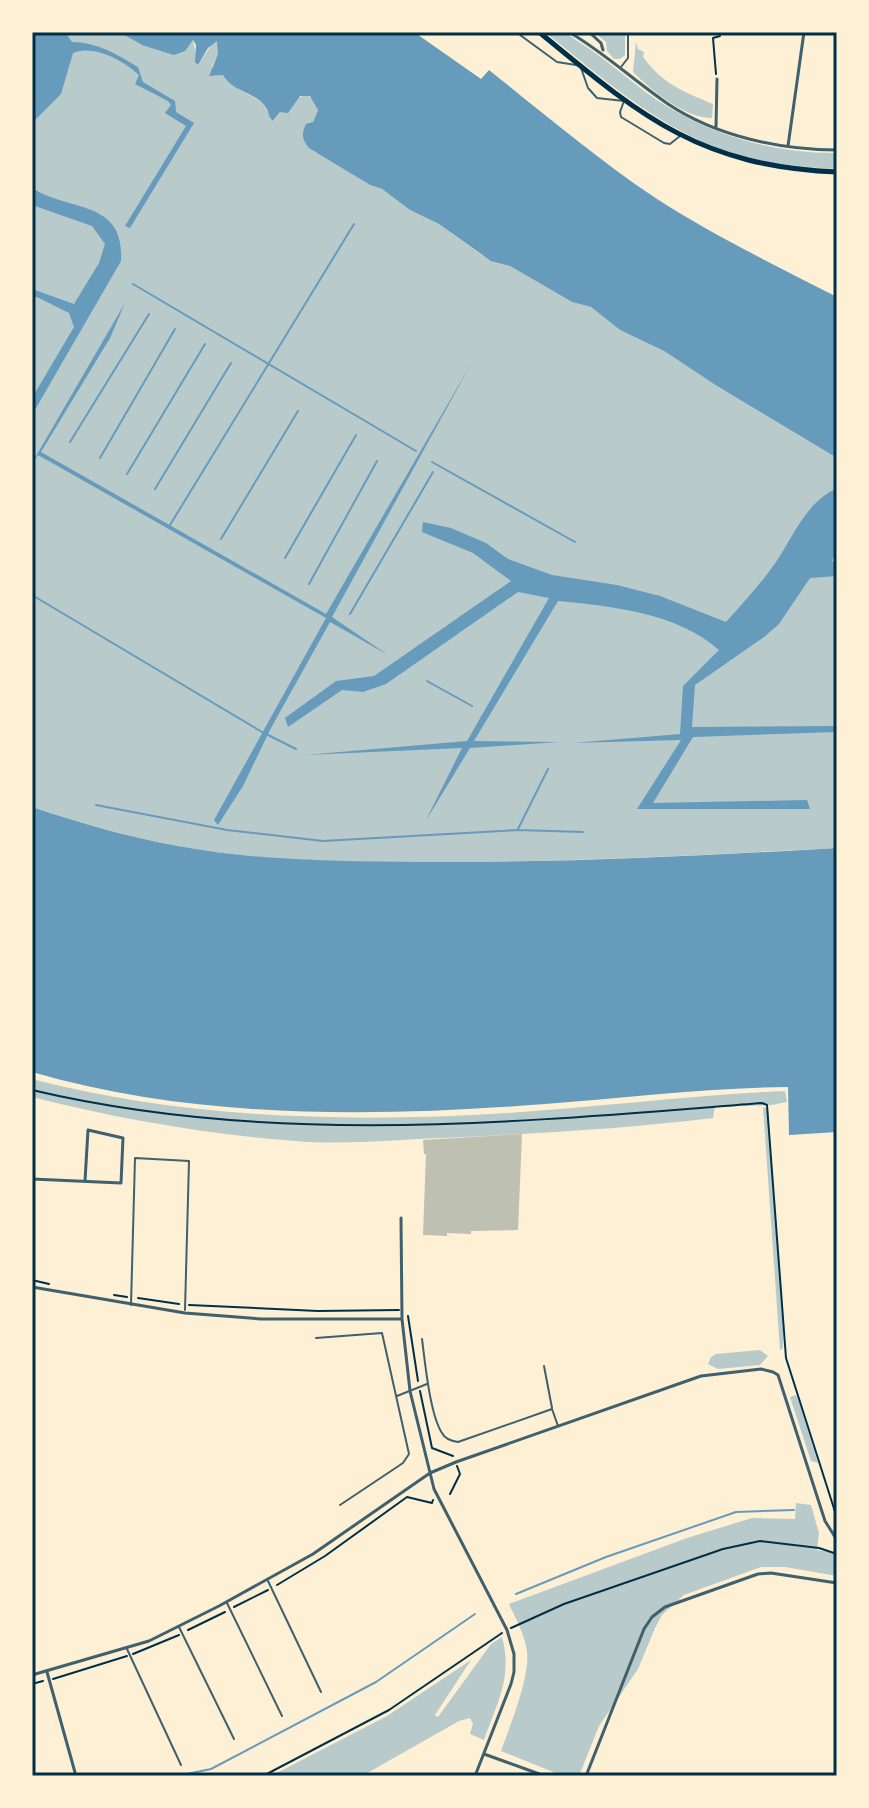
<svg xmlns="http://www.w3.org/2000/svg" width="869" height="1808" viewBox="0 0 869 1808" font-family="Barlow,sans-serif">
  <rect width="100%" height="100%" fill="#fdf0d5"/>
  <path fill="#b9caca" d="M32 32H119L142 45 184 51 193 40 198 65 214 41H218V55L212 66 215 76 223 74C230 89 251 93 263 104 269 110 267 115 274 121 281 109 294 96 308 95L316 102 318 110 313 122 343 168 370 185 382 189 410 210 439 224 482 255 510 266 572 302 591 307 620 330 664 351 717 386 837 458V848C698 855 559 863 419 862 340 862 257 861 178 846 128 837 80 823 32 807Z
    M545 32C551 32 558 31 563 32 569 34 574 39 579 42 610 61 636 88 668 107 717 137 779 154 837 153V169C806 167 776 165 746 157 667 136 607 82 545 32Z
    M594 32H625V55L620 59H614L607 51 606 42Z
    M636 42 638 49 644 52 643 57C663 84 682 91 713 104L712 118C685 118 652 91 633 72Z
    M32 1079C186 1119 349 1123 507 1113 600 1107 692 1095 785 1091L787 1102 772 1105 715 1107 713 1118C622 1129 532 1134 441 1138 393 1140 343 1145 295 1141 206 1134 118 1119 32 1097Z
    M763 1107 768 1109 783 1329V1348L780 1350Z
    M760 1350 768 1356 760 1365 718 1369 708 1364 711 1357 716 1354Z
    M796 1395 798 1399 818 1463 811 1461 790 1397Z
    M796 1503 811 1505 819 1533 817 1550 837 1553V1576L785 1567H761L684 1595 662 1615 655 1628 638 1669 599 1726 579 1776H563L501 1751C510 1726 530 1677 527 1652 525 1635 516 1619 509 1604L687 1538 752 1518 795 1519Z
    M502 1637C513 1676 497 1703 484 1740L470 1734 473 1724 470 1718 459 1721 362 1776H271L387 1716 471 1660 435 1715 438 1717 491 1644Z"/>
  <path fill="#669bbc" d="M33 32H68L67 35 72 42C97 42 118 55 138 67L143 82 175 101 176 112 194 123 130 228 125 226 186 126 165 113 171 105 168 101 135 84 139 75C124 61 94 44 73 53L61 94 32 123Z
    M119 32H414L481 79 489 70C543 113 596 158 654 197 712 235 775 265 837 297V458L717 386 664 351 620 330 591 307 572 302 510 266 491 261 439 224 410 210 382 189 370 185 309 148C302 140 301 134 306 124L313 122 318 110 310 96H300L288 113 280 112 273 121C267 116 270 111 264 105 252 91 233 92 223 75L209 76 218 54 217 41 208 48 198 65 195 62 196 45 193 40 185 51 174 55 142 45Z
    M32 188C69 212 125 199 121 261L32 415V398L74 327 69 313 37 297 32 298V289L74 304 99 263 105 244 92 226 32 205Z
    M125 303 110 338 41 452 326 614 471 364 332 617 388 655 330 622 271 728 243 786 218 825 214 820 326 618 38 455 32 463Z
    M837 488V549L832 561 837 563V576L810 578 779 624 764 637 695 685 692 727 837 726V732L693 737 653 803 807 800 810 809H637L681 740 573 743 680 734 683 686 719 650C678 613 611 606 558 601L474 741 559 742 470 748 425 822 462 748 305 755 467 741 549 598 518 592 386 684 363 692 342 690 288 727 285 718 336 681 374 676 511 581 473 553 422 532 423 522 451 528 486 543 508 559 552 575 617 585 660 596 726 622C741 605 757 588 771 569 793 540 802 505 837 488Z
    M32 807C80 823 128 837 178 846 257 861 339 861 419 862 559 863 698 856 837 848V1132L789 1135 788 1087C706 1088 626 1098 545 1104 376 1117 197 1120 32 1072Z"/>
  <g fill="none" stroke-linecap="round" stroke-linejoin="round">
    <path stroke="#669bbc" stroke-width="2" d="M133 284 416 451
      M70 442 149 314
      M100 458 175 329
      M432 462 575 542
      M127 474 205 344
      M155 489 231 363
      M170 525 354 224
      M221 539 298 411
      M285 558 356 435
      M309 584 377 461
      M32 595 262 732
      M350 614 433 472
      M427 681 472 706
      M268 735 296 749
      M96 805 227 830 323 841 518 830 583 832
      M518 829 548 769
      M516 1594 606 1557 736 1512 794 1510
      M177 1776 211 1769 376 1682 475 1614"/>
  </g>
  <path fill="#bec0b2" d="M522 1134 518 1230 471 1231V1234L447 1233V1236L423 1235 426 1154H424L423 1140Z"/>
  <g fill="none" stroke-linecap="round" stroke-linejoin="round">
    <path stroke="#003049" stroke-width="2" d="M716 74 713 38 720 36
      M32 1090C273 1147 518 1122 762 1103L767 1105 786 1358 837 1518
      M32 1280 49 1284
      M114 1295 127 1297
      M138 1298 179 1304
      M189 1305 318 1311 399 1310
      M408 1316 418 1381
      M420 1391 432 1448 453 1456
      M450 1494 460 1474 457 1466
      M277 1585 325 1556 407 1497 432 1503 433 1500
      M234 1607 268 1590
      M511 1628 564 1604 723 1549 760 1541 819 1548 837 1554
      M188 1630 225 1612
      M133 1654 179 1635
      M53 1679 127 1656
      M32 1684 43 1681
      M263 1776 389 1710 502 1633"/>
    <path stroke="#3f606c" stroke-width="2" d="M516 32 557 62 576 65
      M621 67 628 58V32
      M581 68 588 88 597 98 624 101 620 112 621 117 664 143 670 144 680 136
      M131 1305 135 1158 189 1161 185 1310
      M316 1338 382 1333 409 1454 403 1463 340 1505
      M422 1339C425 1362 430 1415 442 1433 445 1439 451 1441 458 1442L552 1409 558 1426
      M544 1366 552 1408
      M397 1396 427 1384
      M268 1581 321 1692
      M227 1603 282 1716
      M179 1627 234 1739
      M127 1649 181 1765"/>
    <path stroke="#3f606c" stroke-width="3" d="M569 32C606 54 633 80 668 104 716 136 780 150 837 150
      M589 32 601 43 603 50
      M716 127 717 79
      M788 146 804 32
      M32 1179 121 1183 123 1138 88 1130 85 1181
      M401 1218 402 1318
      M32 1287 185 1313 261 1319H402L410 1391 434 1489 507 1630 514 1654V1672L511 1684 475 1776
      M47 1672 76 1776
      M32 1675 149 1641 219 1606 313 1554 430 1473 456 1462 701 1376 761 1369 773 1372 778 1375 825 1521 837 1540
      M484 1754 545 1776
      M586 1776 644 1629 652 1617 665 1607 758 1574 771 1573 837 1583"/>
    <path stroke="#003049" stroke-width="5" d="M539 32C641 116 698 166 837 172"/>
  </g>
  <rect width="869" height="1808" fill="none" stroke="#fdf0d5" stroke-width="68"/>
  <rect x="34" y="34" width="801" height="1740" fill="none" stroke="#003049" stroke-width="3"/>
</svg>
